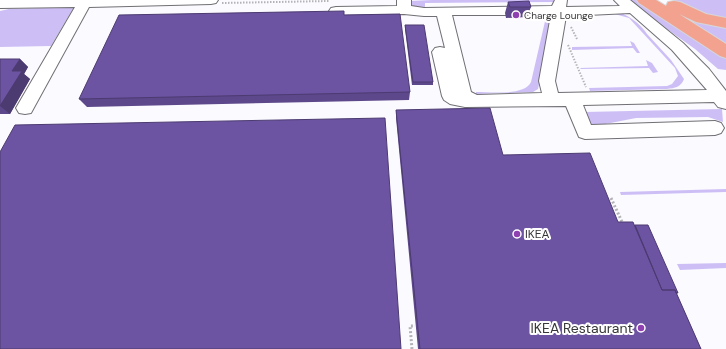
<svg xmlns="http://www.w3.org/2000/svg" width="726" height="349" viewBox="0 0 726 349" font-family="'DM Sans',sans-serif">
  <rect width="100%" height="100%" fill="#fbfafe"/>
  <path fill="#cdbff6" d="M432 0H559L557 2 425 3V7L422 9 413 7 410 1Z
    M626 0H639L726 57V70L718 69 695 49Z
    M672 0H726V20L717 18Z
    M74 7 51 46 0 47V11L9 9Z
    M669 9 726 26V45Z
    M614 11C626 13 641 24 647 34L671 60 684 79C681 87 675 88 667 89L590 91 589 88 667 86 672 84 678 76 675 68 629 18 611 13 571 14 572 18H565V16L570 13Z
    M547 12 554 16 538 89 533 92 476 94V92C490 92 525 96 531 82L546 17 539 16 540 13Z
    M630 41 634 43 640 53H637L633 48 572 50V47L632 46Z
    M646 60 652 63 658 72 653 73 649 68 581 69 580 68 648 66Z
    M722 109 723 122 708 117 636 118 590 127 584 112Z
    M726 189V192L621 195 620 192Z
    M726 263V268L680 270 677 264Z"/>
  <g fill="none" stroke-linecap="round" stroke-linejoin="round">
    <defs>
      <path id="minor" d="M0 0H218L216 3 211 4 89 7 31 113 25 114 19 113 16 108 75 7 0 8Z
        M397 0H411V6L424 8 552 6 555 0H567L566 7 620 6 614 0H630L683 43 709 69 726 91V109L718 107 714 102 583 105 591 125 715 121 721 123 724 128 721 133 715 135 585 139 579 137 566 106 465 107 450 104 444 100 442 96 432 52 435 48 440 47 445 48 437 16H424L404 14 336 15 331 14 329 11 331 8 336 7 397 6ZM630 13 672 50 707 90 558 93 555 81 566 16ZM452 15H551L539 81 542 93 477 95 471 92Z"/>
      <path id="highway" d="M637 0H656L666 6 668 2 674 1 680 2 706 14 726 18V28L696 22 679 14 726 44V58L720 56 639 3Z"/>
    </defs>
    <use href="#minor" stroke="#706f74" stroke-width="2"/>
    <use href="#highway" stroke="#d7d7d8" stroke-width="2"/>
    <path stroke="#b3b3b6" stroke-width="2" stroke-dasharray="1.5 1.5" stroke-linecap="butt" d="M222 3 329 1
      M571 27 577 39
      M568 45 586 87"/>
    <path stroke="#b3b3b6" stroke-width="3" stroke-dasharray="2 2" stroke-linecap="butt" d="M611 198 623 224
      M412 349 410 326H415"/>
    <use href="#minor" fill="#fff" fill-rule="evenodd"/>
    <use href="#highway" fill="#f2a28f" fill-rule="evenodd"/>
  </g>
  <path fill="#5d488b" d="M508 2 531 7 527 17 506 18 505 13Z
    M344 15 410 92 409 100 87 107 79 99Z
    M405 25 433 82V85H412L405 29Z
    M0 59H20L28 67 24 74 30 79 10 114H0Z
    M396 110 503 155 618 222 635 225 678 293H676L701 349H418L396 118Z"/>
  <path fill="#4c3b71" d="M20 59 28 67 24 74 30 79 10 114 0 106 12 71Z"/>
  <path fill="#6c54a2" stroke="#4c3b71" d="M529 1 531 7H510L508 2Z
    M344 11V15L400 14 410 92 79 99 119 15Z
    M405 25H424L433 82H413Z
    M0 59H20L12 71H22L0 106Z
    M490 108 503 155 590 153 618 222H633L662 290H675L701 349H420L396 110Z
    M385 118 401 349H0V152L15 125Z
    M635 225H648L678 293H676L675 290H662Z"/>
  <g fill="#8f41b1" stroke="#fff" stroke-width="1.5">
    <circle cx="516" cy="15" r="4"/>
    <circle cx="517" cy="234" r="4"/>
    <circle cx="641" cy="328" r="4"/>
  </g>
  <g text-anchor="middle" dominant-baseline="central" stroke-width="4" stroke-linejoin="round" paint-order="stroke">
    <g font-size="10" fill="#38383a" stroke="#fff" text-anchor="start">
      <text x="524" y="15">Charge Lounge</text>
    </g>
    <g font-size="12" fill="#38383a" stroke="#fff" text-anchor="start">
      <text x="525" y="234">IKEA</text>
    </g>
    <g font-size="14" fill="#38383a" stroke="#fff" text-anchor="end">
      <text x="633" y="328">IKEA Restaurant</text>
    </g>
  </g>
</svg>
